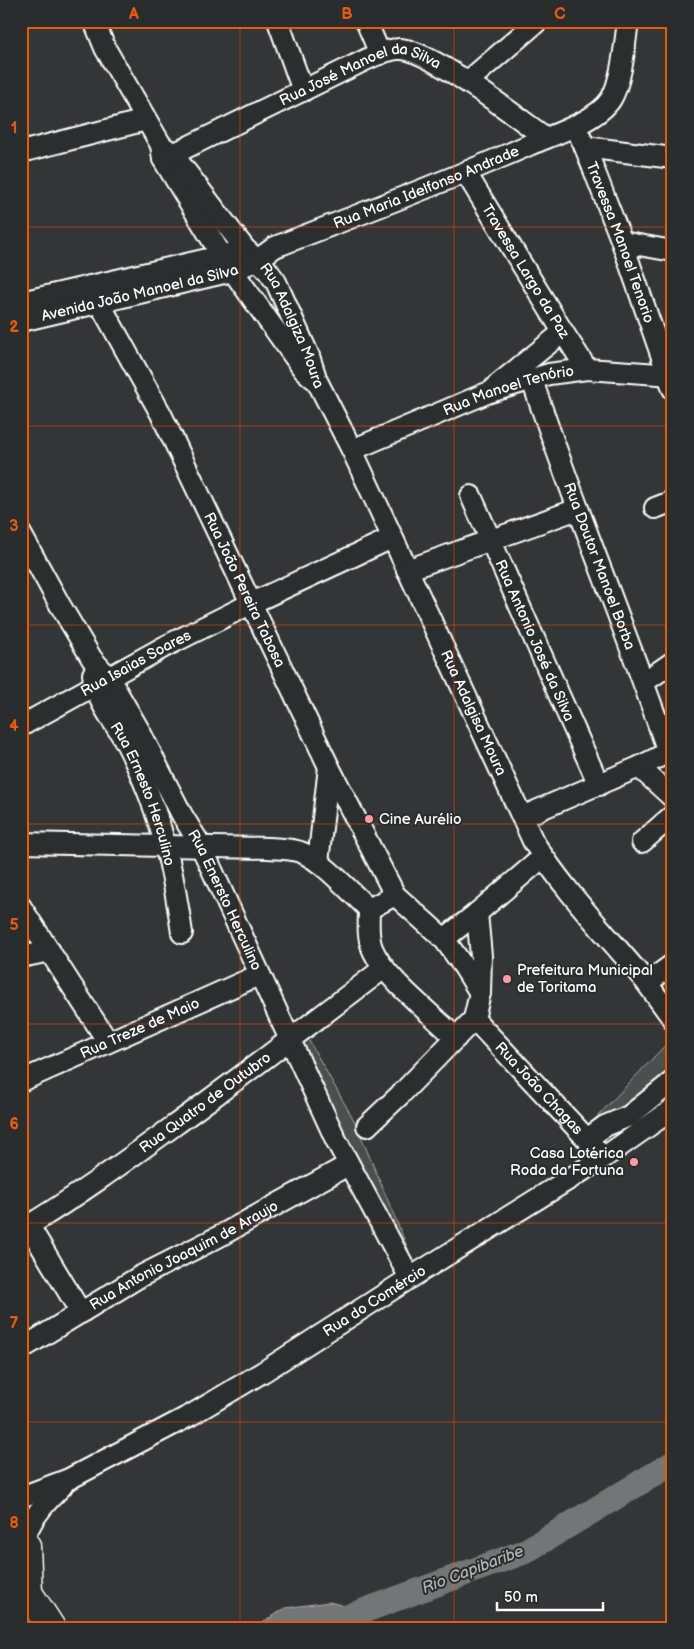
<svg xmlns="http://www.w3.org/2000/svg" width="694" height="1649" viewBox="0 0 694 1649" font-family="'Balsamiq Sans',sans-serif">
  <rect width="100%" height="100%" fill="#333536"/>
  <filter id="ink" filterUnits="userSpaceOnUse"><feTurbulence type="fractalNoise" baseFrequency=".02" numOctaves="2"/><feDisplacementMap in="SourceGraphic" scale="10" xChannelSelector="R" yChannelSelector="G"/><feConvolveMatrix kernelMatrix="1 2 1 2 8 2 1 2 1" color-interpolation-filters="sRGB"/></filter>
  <g filter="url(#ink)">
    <path fill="#4c4f50" stroke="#a6a7a8" d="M673 1037V1089L606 1139 591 1123Z
      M308 1039 355 1122 409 1251 395 1259 289 1056Z"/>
    <path fill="#737576" stroke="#abacad" d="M329 1602 342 1605 357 1622 359 1628H255L285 1608Z"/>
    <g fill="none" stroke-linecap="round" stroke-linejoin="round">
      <path stroke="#737576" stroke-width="25" d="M317 1628 524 1552 673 1463"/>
      <defs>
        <g id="minor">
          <path d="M94 21 105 48 161 145 163 159 222 256 303 369 313 378"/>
          <path d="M278 21 303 91"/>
          <path d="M366 21 380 54"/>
          <path d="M467 82 538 21"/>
          <path id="s1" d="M575 126 585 147 622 242 673 389"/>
          <path id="s2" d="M161 145 172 153 245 249 265 267 276 282 309 356 317 381 352 450 533 841C565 892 608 936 646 982 655 994 664 1007 673 1019"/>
          <path d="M585 147 673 158"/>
          <path d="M21 152 146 120"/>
          <path id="s3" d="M163 159 355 65C368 59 383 50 398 49 426 46 519 119 546 138"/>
          <path id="s4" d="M466 173 563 332 587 369"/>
          <path d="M622 242 673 251"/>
          <path id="s5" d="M90 286 161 414 329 767 395 895"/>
          <path d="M21 302 234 253"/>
          <path id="s6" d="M21 321 232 271 257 260 275 247C360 214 446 182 529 145 553 135 597 121 611 99 622 81 625 42 628 21"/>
          <path id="s7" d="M532 380C574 505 625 627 668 752"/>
          <path d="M496 386 563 332"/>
          <path id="s8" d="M352 450 487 393 549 374 587 369 673 375"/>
          <path id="s9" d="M471 496 599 785"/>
          <path d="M655 508 673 501"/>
          <path id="s10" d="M21 534 60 605 92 659 109 678 139 730 182 815 201 846 336 1140 410 1278"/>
          <path d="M407 570 578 509"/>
          <path id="s11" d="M93 674C95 698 112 719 124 739 133 756 141 774 148 792 166 837 175 885 182 933"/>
          <path d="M644 682 673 662"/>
          <path id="s12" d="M21 726 164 647 252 603 392 538"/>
          <path d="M639 767 673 798"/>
          <path d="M522 817 639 767 673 750"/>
          <path d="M642 842 673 815"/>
          <path d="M21 843 268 848C279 849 292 848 303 853 324 862 351 893 369 909 369 923 367 935 372 948 384 978 432 1014 456 1038"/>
          <path d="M318 862 329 767"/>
          <path d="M21 907 108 1042"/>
          <path d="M369 909 395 895 444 939 464 967 480 993"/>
          <path d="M444 939 477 913 543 857"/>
          <path d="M21 957 50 951"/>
          <path d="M647 983 673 964"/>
          <path id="s13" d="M474 1019 587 1139 603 1158"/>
          <path id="s14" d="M21 1081 259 975"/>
          <path d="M367 1126 401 1094 474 1019 480 993 481 956 477 913"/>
          <path d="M587 1139 605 1126 629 1116 673 1081"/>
          <path d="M29 1226 81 1313"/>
          <path id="s15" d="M21 1230C80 1195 135 1154 190 1114 255 1066 320 1017 384 968"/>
          <path id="s16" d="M21 1349 139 1277 218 1237 348 1165"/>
          <path id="s17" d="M21 1497 69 1479 191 1415 263 1372 410 1278 603 1158 673 1109"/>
          <path d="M28 1529C37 1511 48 1500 62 1486"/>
        </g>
        <path id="highway" d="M26 1546 28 1593
          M21 1582 51 1628"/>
      </defs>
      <use href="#minor" stroke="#fff" stroke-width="24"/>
      <use href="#highway" stroke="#fff" stroke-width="31"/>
      <use href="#minor" stroke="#2a2d2e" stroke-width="20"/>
      <use href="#highway" stroke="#2a2d2e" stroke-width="28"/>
    </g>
  </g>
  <path fill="none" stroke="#e8590c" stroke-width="1" stroke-opacity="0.55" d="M240 21V1628M454 21V1628M21 227H673M21 426H673M21 625H673M21 824H673M21 1024H673M21 1223H673M21 1422H673"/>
  <g fill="#ff9aa2" stroke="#2a2d2e" stroke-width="2">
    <circle cx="369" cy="819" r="5"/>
    <circle cx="507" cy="979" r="5"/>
    <circle cx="634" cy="1162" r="5"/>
  </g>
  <g text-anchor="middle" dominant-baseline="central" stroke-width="4" stroke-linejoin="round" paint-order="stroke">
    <g font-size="15" fill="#fff" stroke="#2a2d2e">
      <text stroke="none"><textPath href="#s3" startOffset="218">Rua José Manoel da Silva</textPath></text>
      <text stroke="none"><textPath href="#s6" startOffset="429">Rua Maria Idelfonso Andrade</textPath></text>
      <text stroke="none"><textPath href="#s1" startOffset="125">Travessa Manoel Tenorio</textPath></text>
      <text stroke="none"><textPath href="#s4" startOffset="115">Travessa Largo da Paz</textPath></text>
      <text stroke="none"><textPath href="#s6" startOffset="122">Avenida João Manoel da Silva</textPath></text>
      <text stroke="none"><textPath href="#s2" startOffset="226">Rua Adalgiza Moura</textPath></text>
      <text stroke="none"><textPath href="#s8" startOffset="168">Rua Manoel Tenório</textPath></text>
      <text stroke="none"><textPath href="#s7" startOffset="198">Rua Doutor Manoel Borba</textPath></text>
      <text stroke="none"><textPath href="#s5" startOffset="341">Rua João Pereira Tabosa</textPath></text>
      <text stroke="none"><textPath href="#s9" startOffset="158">Rua Antonio José da Silva</textPath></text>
      <text stroke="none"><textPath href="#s12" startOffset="131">Rua Isaias Soares</textPath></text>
      <text stroke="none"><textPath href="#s2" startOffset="654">Rua Adalgisa Moura</textPath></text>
      <text stroke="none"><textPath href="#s11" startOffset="131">Rua Ernesto Herculino</textPath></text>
      <text stroke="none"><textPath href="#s10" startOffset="420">Rua Enersto Herculino</textPath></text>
      <text stroke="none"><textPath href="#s14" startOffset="130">Rua Treze de Maio</textPath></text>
      <text stroke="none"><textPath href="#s13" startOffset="95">Rua João Chagas</textPath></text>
      <text stroke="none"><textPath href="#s15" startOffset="224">Rua Quatro de Outubro</textPath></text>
      <text stroke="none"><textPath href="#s16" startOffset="188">Rua Antonio Joaquim de Araujo</textPath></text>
      <text stroke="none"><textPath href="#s17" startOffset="405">Rua do Comércio</textPath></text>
    </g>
    <g font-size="15" fill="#fff" stroke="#2a2d2e" text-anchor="start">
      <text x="379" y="819">Cine Aurélio</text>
      <text x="517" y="970">Prefeitura Municipal<tspan x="517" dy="17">de Toritama</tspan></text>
      <text x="624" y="1153" text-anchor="end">Casa Lotérica<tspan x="624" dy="17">Roda da Fortuna</tspan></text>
    </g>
    <g font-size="16" font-style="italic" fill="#b2b3b4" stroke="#2a2d2e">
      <text transform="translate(473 1570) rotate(-21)">Rio Capibaribe</text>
    </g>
  </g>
  <rect width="694" height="1649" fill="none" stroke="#2a2d2e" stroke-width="55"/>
  <path d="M497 1602v8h106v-8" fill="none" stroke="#ffffff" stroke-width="2.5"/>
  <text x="504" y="1602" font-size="15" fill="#ffffff" stroke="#2a2d2e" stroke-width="4" paint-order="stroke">50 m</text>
  <rect x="28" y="28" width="638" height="1594" fill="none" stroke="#e8590c" stroke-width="2"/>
  <g font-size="16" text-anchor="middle" font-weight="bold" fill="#e8590c">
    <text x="134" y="19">A</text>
    <text x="347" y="19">B</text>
    <text x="560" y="19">C</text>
    <text x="14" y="133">1</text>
    <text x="14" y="332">2</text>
    <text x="14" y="531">3</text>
    <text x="14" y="731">4</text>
    <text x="14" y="930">5</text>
    <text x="14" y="1129">6</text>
    <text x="14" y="1328">7</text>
    <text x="14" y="1528">8</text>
  </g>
</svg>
